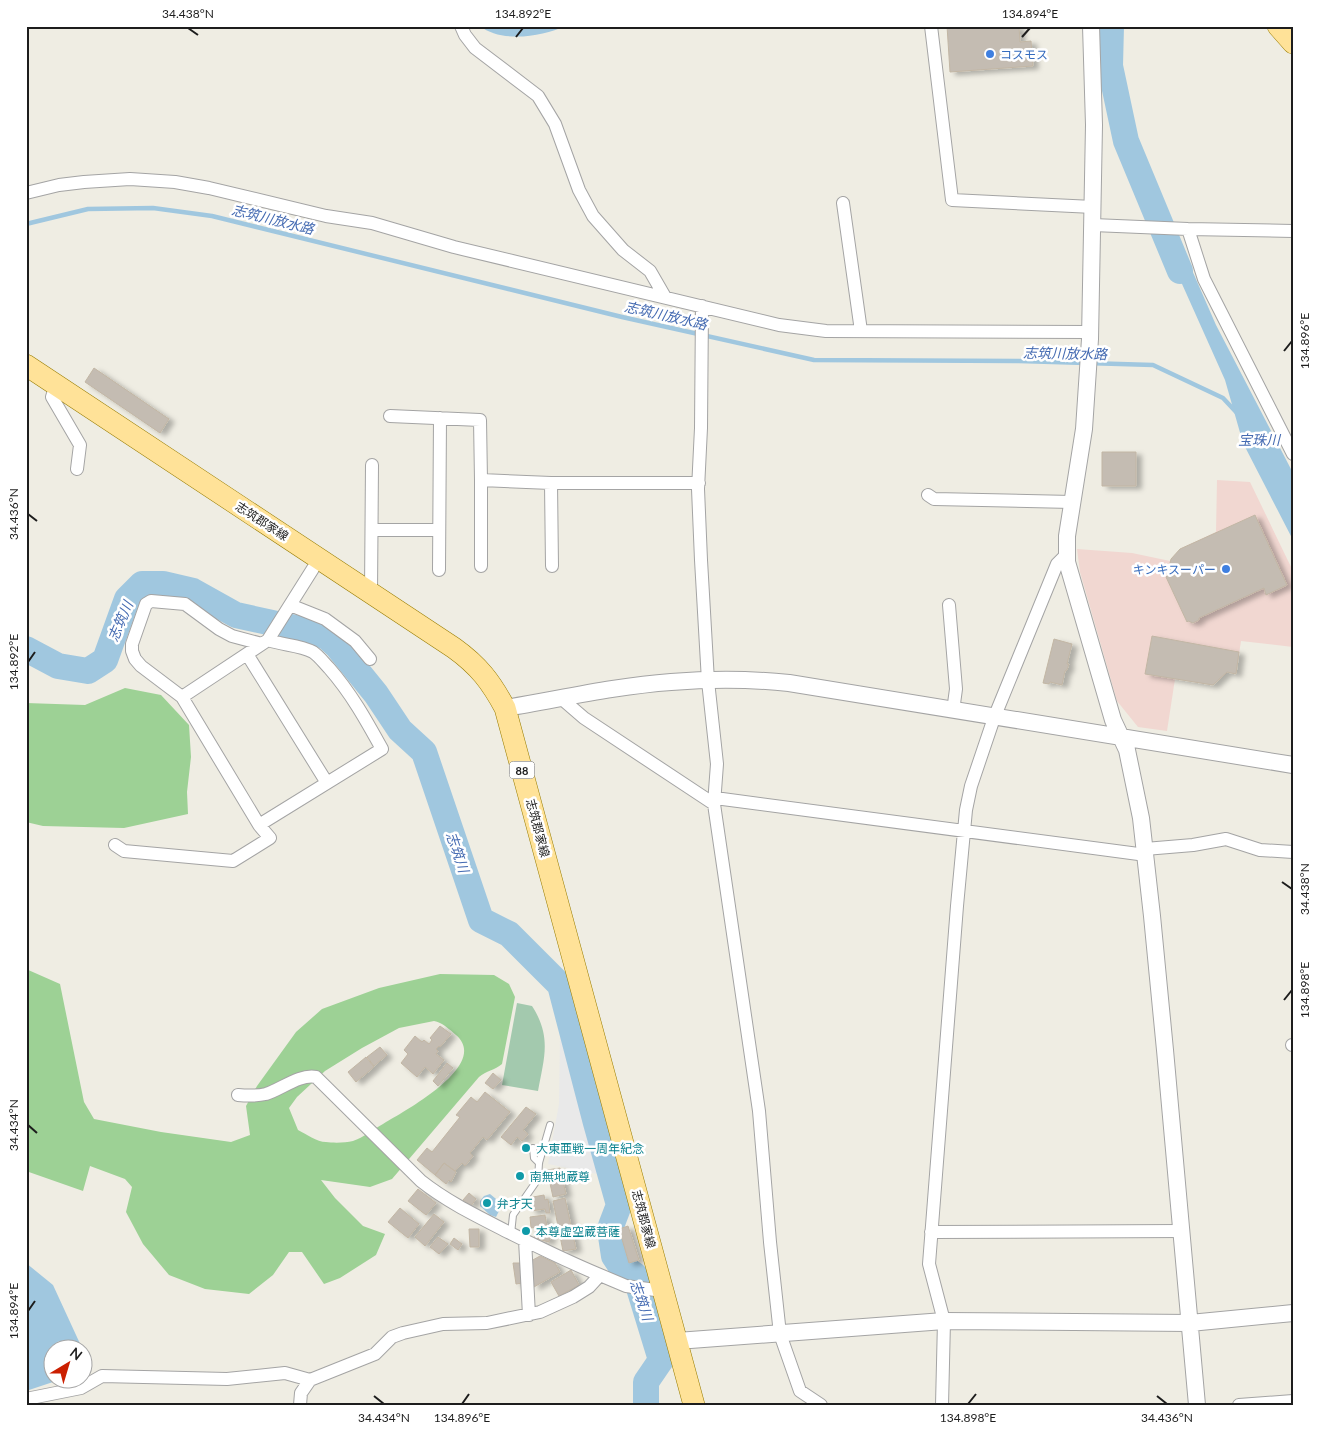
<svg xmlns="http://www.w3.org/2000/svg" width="1319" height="1431" viewBox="0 0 1319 1431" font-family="Lato,'Noto Sans JP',sans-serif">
  <defs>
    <filter id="shadow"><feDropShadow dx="5.5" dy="3" stdDeviation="2.5" flood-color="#0004"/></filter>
  </defs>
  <rect width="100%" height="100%" fill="#efede3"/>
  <path fill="#f1d7d1" d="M1217 480 1250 482 1293 571V647L1241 641 1236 674 1228 672 1213 685 1175 679 1167 731 1138 727 1117 701 1080 572 1077 549 1132 553 1170 561 1180 549 1216 532Z"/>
  <path fill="#9dd195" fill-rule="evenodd" d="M125 688 161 695 189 725 191 757 187 792 188 814 124 828 43 826 26 822V703L85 705Z
    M26 969 60 984 84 1102 94 1119 161 1132 231 1142 250 1135 246 1106 257 1086 296 1032 322 1009 379 988 440 974 494 975 509 984 515 997 502 1064C495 1070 486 1071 479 1077L392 1179 370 1187 321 1180 335 1198 363 1226 385 1234 376 1255 340 1278 324 1284 302 1252H289L273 1275 249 1294 205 1289 169 1275 143 1244 126 1212 132 1187 125 1179 90 1166 83 1191 26 1171ZM434 1021C442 1022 450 1030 456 1035 491 1065 403 1112 383 1124 374 1129 363 1138 353 1141 345 1143 333 1143 326 1142 317 1142 306 1134 298 1130L289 1108 297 1097 325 1071 362 1048 399 1028Z"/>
  <path fill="#a3c9ae" d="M517 1003 532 1006C552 1037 544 1058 538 1091L502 1085Z"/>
  <path fill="#e9e9e9" d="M560 1035 597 1174 548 1164 559 1104Z"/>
  <path fill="#a0c7df" d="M480 26H565C542 37 501 43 480 26Z
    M1161 237 1178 238 1216 325 1293 473V540L1243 443 1225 380Z
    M490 1194 501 1203V1207L496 1217 490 1215 480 1206V1201L484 1196Z
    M26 1263 53 1285 82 1348H52V1378L62 1379 26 1391Z"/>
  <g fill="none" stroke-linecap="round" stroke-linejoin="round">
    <path stroke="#a0c7df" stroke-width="4.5" d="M26 224 88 209 153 208 212 216 622 317 814 360 1019 361 1153 365 1223 398 1237 413"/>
    <path stroke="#a0c7df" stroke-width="26" d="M1111 26 1110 66 1126 141 1180 271
      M26 649 58 666 88 671 105 660 127 599 142 584H163L193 591 236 615 309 631 327 637 337 646 376 694 400 730 424 752 481 920 509 934 560 985 596 1123 619 1205 611 1226V1236L614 1256 620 1265 635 1275 661 1360 646 1382V1405"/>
  </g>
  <path fill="#c4bcb2" stroke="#c2b6a4" filter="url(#shadow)" d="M947 26H1019L1020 42 1031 41 1033 66 950 72Z
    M94 368 169 419 160 433 85 382Z
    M1102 452H1136V486H1102Z
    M1255 515 1287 585 1266 595 1264 588 1199 618V620L1193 623 1188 621 1187 622 1166 577 1172 571 1169 567 1171 559 1180 549Z
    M1152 636 1239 652 1236 674 1227 672 1213 685 1145 674Z
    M1054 639 1072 644 1067 664H1069L1067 670 1065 671 1062 685 1050 682 1049 684 1043 683Z
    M440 1026 451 1034 440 1047 439 1046 436 1049 438 1051 436 1054 444 1060 433 1074 425 1067 417 1077 401 1063 408 1054 404 1050 415 1036 422 1042 424 1040 429 1044 432 1040 430 1038Z
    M380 1047 387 1055 374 1066 367 1057Z
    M366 1057 374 1067 356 1082 348 1072Z
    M447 1063 453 1068 438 1086 433 1081Z
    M493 1073 501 1080 493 1089 485 1083Z
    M485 1092 510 1112 487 1140 483 1137 470 1153 473 1156 465 1166 462 1163 455 1171 444 1163 435 1175 417 1160 427 1148 432 1152 460 1117 456 1115 471 1097 477 1102Z
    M526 1107 536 1114 523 1130 528 1134 522 1141 517 1137 511 1145 501 1137Z
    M444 1163 456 1172 451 1182 449 1180 446 1184 435 1175Z
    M560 1168 566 1194 553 1197 547 1170Z
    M418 1189 436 1203 426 1215 408 1201Z
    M469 1193 476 1199 471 1206 463 1200Z
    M544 1195 545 1200 548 1199 550 1213H546L545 1209 531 1211 530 1202 533 1201V1197Z
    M565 1198 576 1249 563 1251 553 1201Z
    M400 1208 419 1224 408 1238 388 1222Z
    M434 1214 444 1222 425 1246 415 1237Z
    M545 1215 547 1226 531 1228 530 1217Z
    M628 1226 639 1260 629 1263 619 1229Z
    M469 1229H479V1247H470Z
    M536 1230 551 1235 549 1242 534 1238Z
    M438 1237 448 1244 439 1254 430 1247Z
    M454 1238 462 1244 458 1250 450 1244Z
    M540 1256 555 1263 560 1272 534 1287 531 1261Z
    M513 1263H520L523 1283 516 1284Z
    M571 1270 579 1285 559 1296 551 1282Z"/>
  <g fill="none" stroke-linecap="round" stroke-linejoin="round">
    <defs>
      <path id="service" d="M533 1148 534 1158 539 1163
        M511 1234 513 1215 538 1179 539 1163 550 1125"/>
      <path id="minor" d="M461 26 465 35 475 48 538 96 555 124 579 190 593 216 623 250 650 271 665 297
        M931 26 952 200 1093 207
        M26 193 59 185 84 182 130 179 175 182 209 188 326 216 372 223 454 247 779 325 826 331 1090 332
        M843 203 861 331
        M1093 225 1188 229 1293 231
        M1188 229 1204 279 1293 454
        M702 306 701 428 698 489 701 560 708 681 717 764 714 804 759 1111 770 1242 780 1334 800 1391 821 1405
        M56 385 52 397 80 445 77 469
        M390 416 480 420 481 480
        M551 483 552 566
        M928 495 934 499 1072 502
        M372 530H439
        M481 566V480L551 483H699
        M439 570 440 418
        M371 593 372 465
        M290 605 325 619 355 641 370 659
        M949 605 956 689 953 711
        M262 644 232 636 219 629 185 604 151 601 146 604 132 644V651L135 659 141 666 182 697 259 825 382 749C366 720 351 693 329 668 324 663 319 656 313 652 300 645 282 645 268 640
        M247 654 327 783
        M182 697 268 640 319 559
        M562 699 584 718 714 804
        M715 798 1146 855
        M115 845 124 851 233 861 270 838 259 825
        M1145 849 1193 845 1226 839 1260 850 1293 852
        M1292 1045H1293
        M238 1095C248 1096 257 1096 266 1094 282 1089 299 1074 316 1077L421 1181C449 1203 479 1217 510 1233 540 1248 569 1262 600 1275L589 1287 573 1297 540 1312 487 1323 443 1324 403 1333 392 1337 375 1354 310 1380 301 1393 300 1405
        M931 1232 1182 1231
        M525 1240 529 1315
        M600 1275 626 1286 663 1291
        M26 1399 81 1388 102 1376 227 1379 285 1373 310 1380
        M942 1405 944 1321 929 1264 957 906 966 810 971 786 994 718 1057 564 1067 554
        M1239 1405 1293 1401"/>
      <path id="tertiary" d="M1091 26 1094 125 1090 339 1084 429 1067 536V562L1113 720 1127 750 1141 818 1152 916 1165 1050 1197 1405
        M505 708C560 699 615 686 671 682 710 679 750 679 789 683L1293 765
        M677 1341 944 1321 1190 1323 1293 1313"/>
      <path id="primary" d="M1278 26 1293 43
        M26 365 454 648C479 666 491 682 505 708L694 1405"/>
    </defs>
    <use href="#service" stroke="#a4a4a4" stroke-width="8"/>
    <use href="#minor" stroke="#a4a4a4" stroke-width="14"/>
    <use href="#tertiary" stroke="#a4a4a4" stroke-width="18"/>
    <use href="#primary" stroke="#977c00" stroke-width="22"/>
    <use href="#service" stroke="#fff" stroke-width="6"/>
    <use href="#minor" stroke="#fff" stroke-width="12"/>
    <use href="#tertiary" stroke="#fff" stroke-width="16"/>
    <use href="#primary" stroke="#ffe298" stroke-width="21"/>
  </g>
  <path fill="none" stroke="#1d1d1d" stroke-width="2" d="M188 28 198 35M516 37 523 28M1022 37 1030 28M1284 351 1292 341M28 514 37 521M28 662 35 652M1282 882 1292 889M1284 1000 1292 990M28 1125 37 1133M28 1311 35 1301M374 1396 384 1404M1157 1396 1167 1404M462 1404 469 1394M968 1404 976 1394"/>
  <g fill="#3f7fe0" stroke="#fff" stroke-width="2">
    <circle cx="990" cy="54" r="5"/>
    <circle cx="1226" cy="569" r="5"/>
  </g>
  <g fill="#0f9aa8" stroke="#fff" stroke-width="2">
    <circle cx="526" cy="1148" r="5"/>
    <circle cx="520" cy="1176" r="5"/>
    <circle cx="487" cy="1203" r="5"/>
    <circle cx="526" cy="1231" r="5"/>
  </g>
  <g text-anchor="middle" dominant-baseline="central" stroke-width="5" stroke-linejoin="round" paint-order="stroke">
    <rect fill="#fff" stroke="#616161" stroke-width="1" x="509.5" y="761.5" width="25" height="17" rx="4"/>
    <g font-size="11" font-weight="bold" fill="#1d1d1d">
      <text x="522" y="770">88</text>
    </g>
    <g font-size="12" fill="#366cbe" stroke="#fff" text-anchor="start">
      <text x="1000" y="54">コスモス</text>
      <text x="1216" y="569" text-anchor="end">キンキスーパー</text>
    </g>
    <g font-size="12" fill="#1d1d1d" stroke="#fff">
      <text transform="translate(262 521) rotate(33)">志筑郡家線</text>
      <text transform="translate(538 828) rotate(75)">志筑郡家線</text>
      <text transform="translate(644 1219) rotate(75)">志筑郡家線</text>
    </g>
    <g font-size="12" fill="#0d838f" stroke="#fff" text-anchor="start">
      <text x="536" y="1148">大東亜戦一周年紀念</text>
      <text x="530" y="1176">南無地蔵尊</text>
      <text x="497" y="1203">弁才天</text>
      <text x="536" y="1231">本尊虚空蔵菩薩</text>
    </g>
    <g font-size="14" font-style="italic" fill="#456bb2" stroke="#fff">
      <text transform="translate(273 219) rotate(14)">志筑川放水路</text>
      <text transform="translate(666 315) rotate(13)">志筑川放水路</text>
      <text transform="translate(1065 353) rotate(1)">志筑川放水路</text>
      <text x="1259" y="439">宝珠川</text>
      <text transform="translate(120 621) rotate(-67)">志筑川</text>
      <text transform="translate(458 852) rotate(71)">志筑川</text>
      <text transform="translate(642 1300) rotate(71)">志筑川</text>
    </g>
  </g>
  <rect width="1319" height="1431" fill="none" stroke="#ffffff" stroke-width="55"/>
  <g transform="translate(68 1364) rotate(38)"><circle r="24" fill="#ffffff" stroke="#a5a5a5"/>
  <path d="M0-4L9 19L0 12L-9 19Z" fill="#cb1f00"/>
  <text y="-8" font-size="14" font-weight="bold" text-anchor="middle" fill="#1d1d1d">N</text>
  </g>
  <rect x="28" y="28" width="1264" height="1376" fill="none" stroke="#1d1d1d" stroke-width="2"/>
  <g font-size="12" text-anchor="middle" fill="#1d1d1d">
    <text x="188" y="18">34.438°N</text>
    <text x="523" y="18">134.892°E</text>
    <text x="1030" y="18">134.894°E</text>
    <text transform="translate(1305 341) rotate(-90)" y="4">134.896°E</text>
    <text transform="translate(14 514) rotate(-90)" y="4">34.436°N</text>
    <text transform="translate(14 662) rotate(-90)" y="4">134.892°E</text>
    <text transform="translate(1305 889) rotate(-90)" y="4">34.438°N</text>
    <text transform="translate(1305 990) rotate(-90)" y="4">134.898°E</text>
    <text transform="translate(14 1125) rotate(-90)" y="4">34.434°N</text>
    <text transform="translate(14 1311) rotate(-90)" y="4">134.894°E</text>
    <text x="384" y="1422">34.434°N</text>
    <text x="462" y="1422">134.896°E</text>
    <text x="968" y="1422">134.898°E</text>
    <text x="1167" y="1422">34.436°N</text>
  </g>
</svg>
